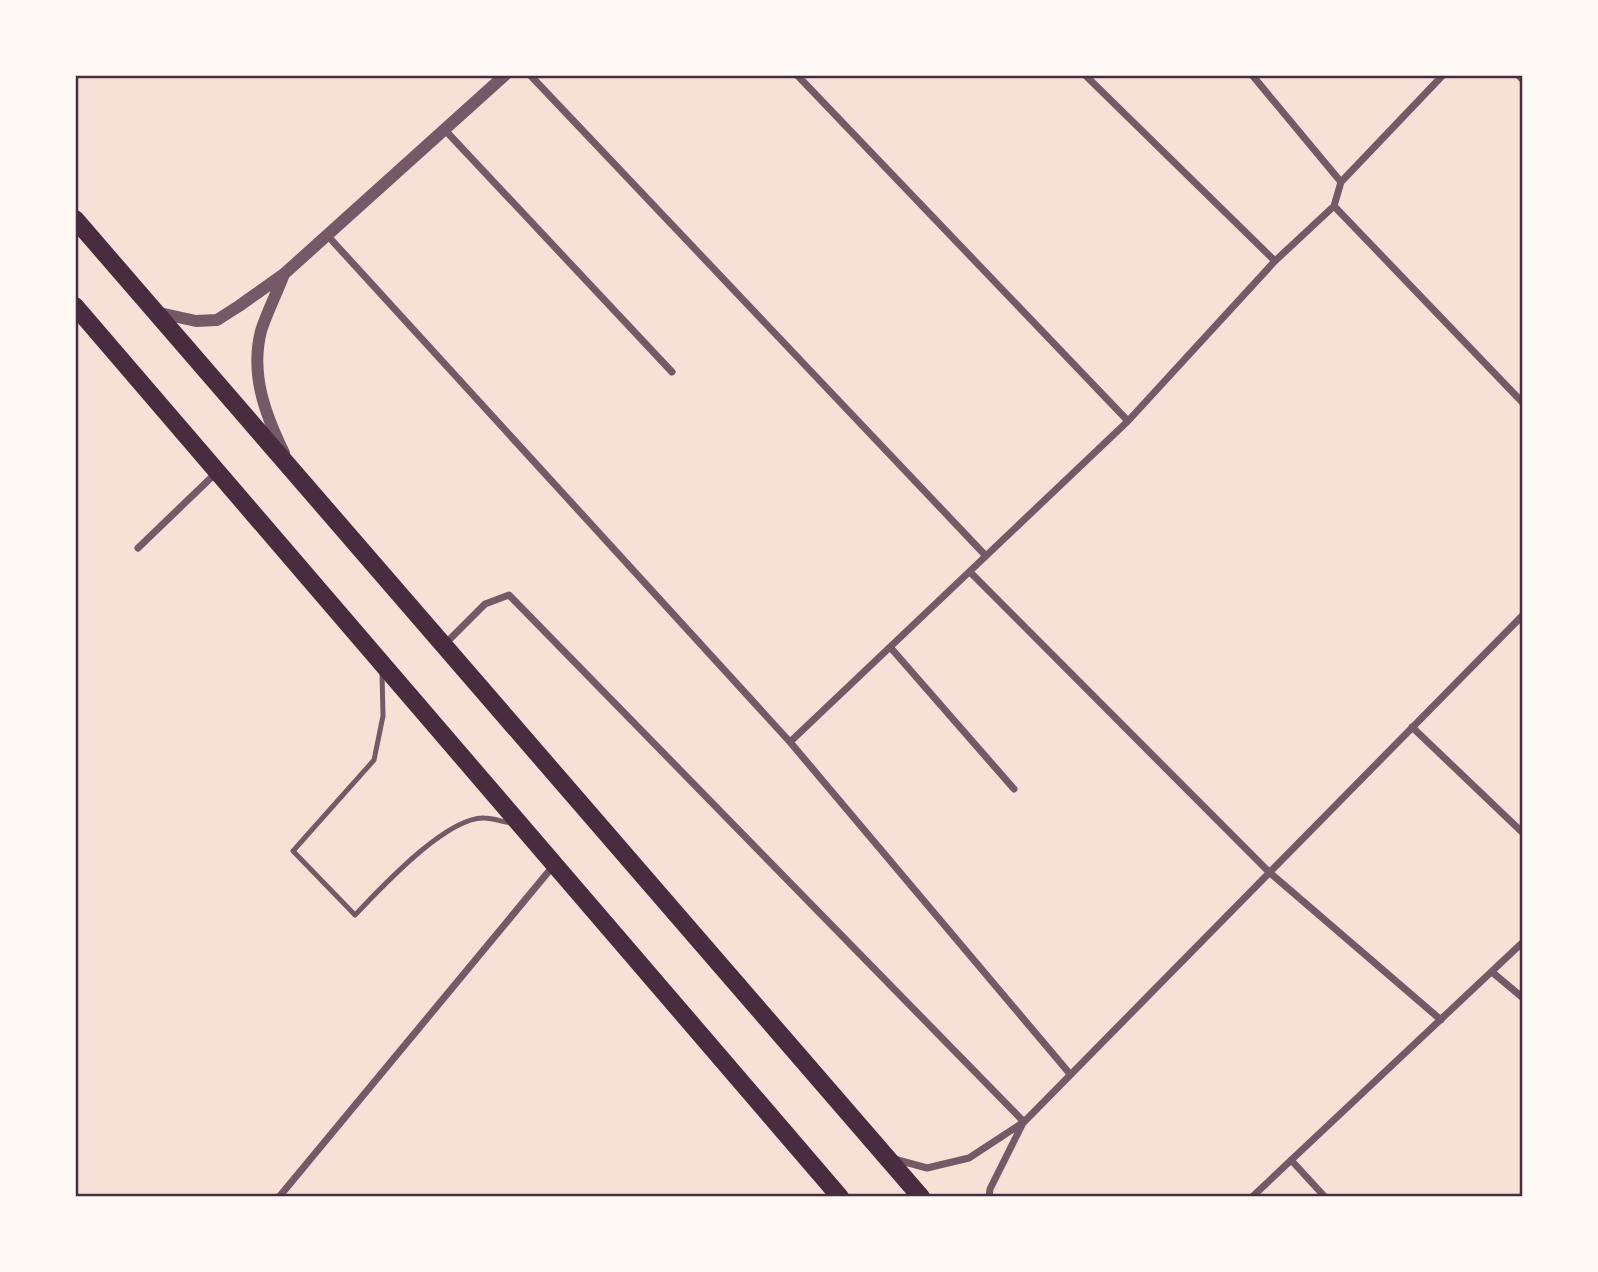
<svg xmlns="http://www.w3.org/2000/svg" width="1598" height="1272" viewBox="0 0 1598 1272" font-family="'Roboto Condensed',sans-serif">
  <rect width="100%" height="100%" fill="#f7e1d7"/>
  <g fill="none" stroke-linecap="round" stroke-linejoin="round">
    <path stroke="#755966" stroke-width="5" d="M382 673 383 716 374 760 293 851 355 915C381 888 446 817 484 818 493 818 503 822 511 823"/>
    <path stroke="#755966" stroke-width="7" d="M530 75 986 556
      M797 75 1128 421
      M1085 75 1275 261
      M1252 75 1341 182
      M1518 75 1523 80
      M444 129 672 372
      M1334 206 1523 403
      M327 235 790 742 1070 1074
      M138 548 217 472
      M970 572 1269 872 1441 1020
      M445 644 485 604 509 595 1024 1122
      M890 647 1014 789
      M1412 727 1523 833
      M790 742 1128 421 1275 261 1334 206 1341 182 1443 75
      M1492 972 1523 998
      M894 1159 927 1168 969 1158 1024 1122 1523 615
      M1291 1160 1325 1197
      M1523 1195V1196
      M279 1197 554 865
      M989 1197 990 1189 1022 1125
      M1252 1197 1523 942"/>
    <path stroke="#755966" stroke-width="12" d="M284 274C277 293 267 312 261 331 250 374 265 414 284 453
      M155 312 196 321 217 320 239 306 284 274 505 75"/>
    <path stroke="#4a2c40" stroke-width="18" d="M75 219 921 1197
      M75 306 840 1197"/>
  </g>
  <rect width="1598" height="1272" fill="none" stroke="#fffaf5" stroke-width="154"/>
  <rect x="77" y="77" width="1444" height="1118" fill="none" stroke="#4a2c40" stroke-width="2.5"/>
</svg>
